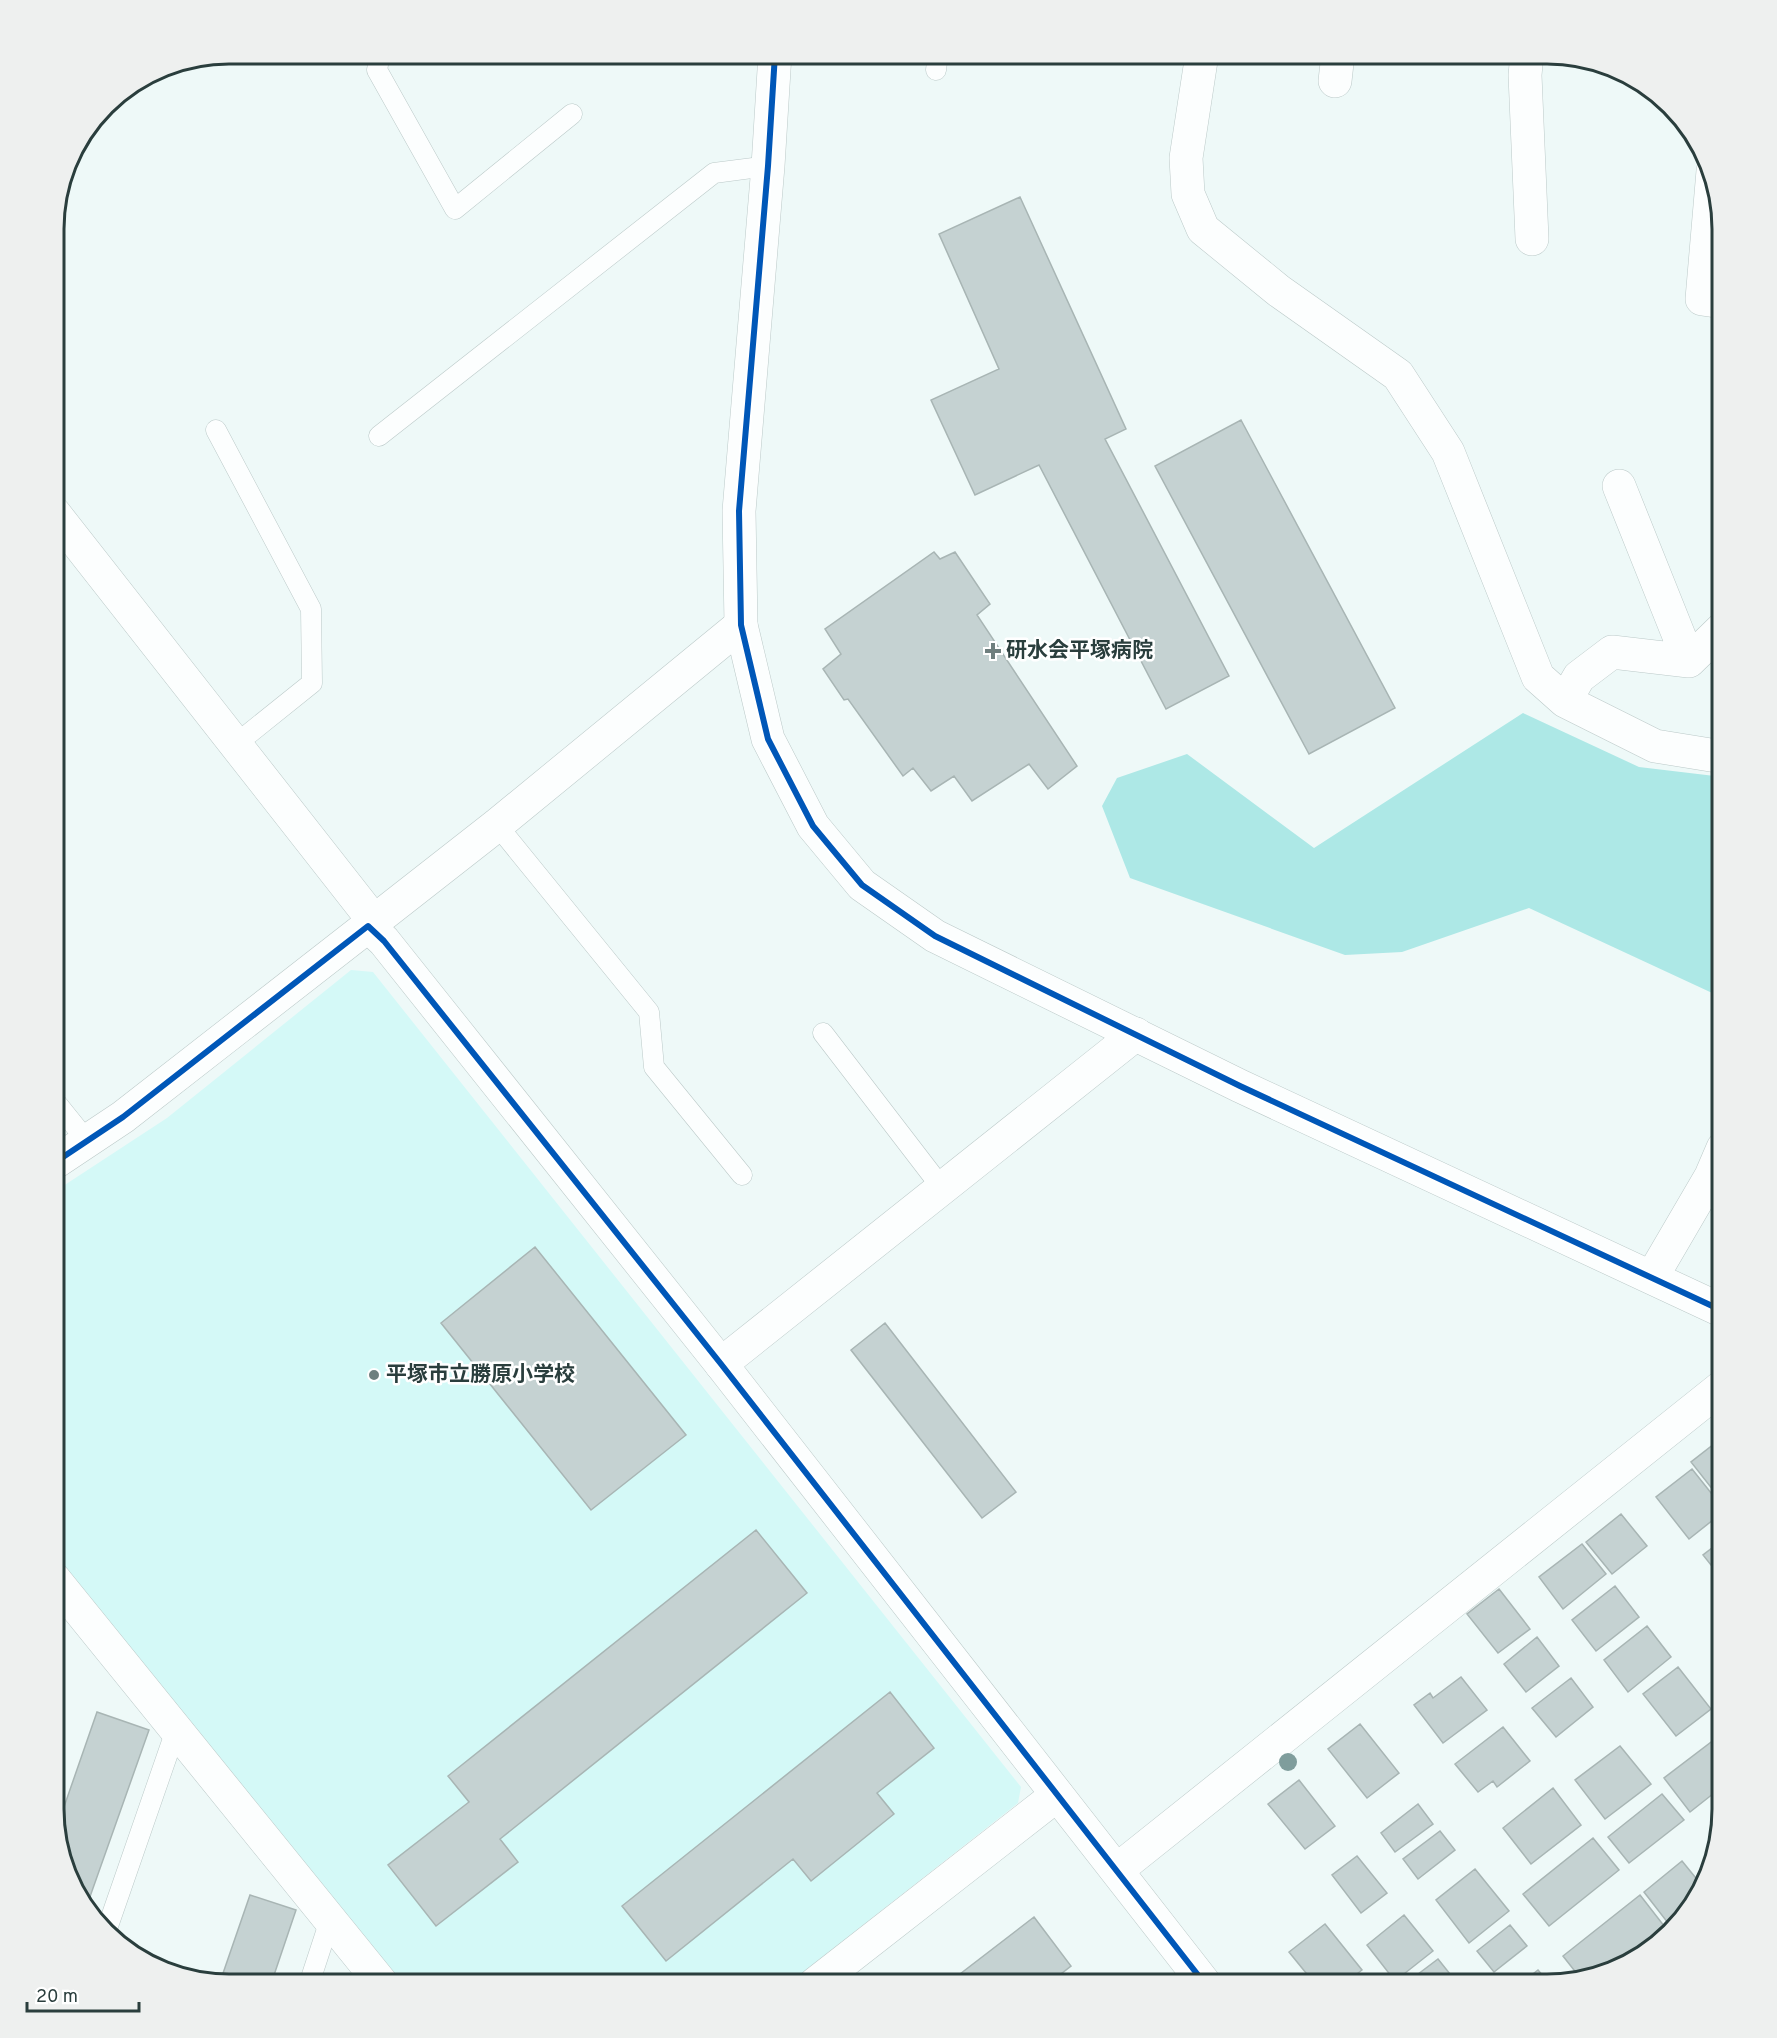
<svg xmlns="http://www.w3.org/2000/svg" width="1777" height="2038" viewBox="0 0 1777 2038" font-family="Overpass,'Noto Sans JP',sans-serif">
  <rect width="100%" height="100%" fill="#eef9f8"/>
  <path fill="#d4f9f7" d="M351 970 373 972 1021 1787 1018 1803 788 1984H395L54 1558V1192L167 1118Z"/>
  <path fill="#ade8e6" d="M1523 713 1639 767 1723 777V998L1529 908 1402 952 1345 955 1130 878 1102 806 1117 778 1187 754 1314 848Z"/>
  <path fill="#c5d2d2" stroke="#a8b5b4" stroke-width="1.5" d="M1020 197 1126 429 1105 439 1229 676 1166 709 1039 465 975 495 931 400 999 369 939 234Z
    M1241 420 1395 708 1309 754 1155 466Z
    M934 552 940 559 955 552 990 604 977 615 1077 766 1048 789 1029 764 972 801 954 776 931 791 913 768 903 776 848 699 844 700 823 669 841 654 825 629Z
    M535 1247 686 1435 591 1510 441 1323Z
    M885 1323 1016 1492 982 1518 851 1350Z
    M1723 1437V1499L1721 1500 1691 1462Z
    M1692 1469 1723 1508V1512L1689 1539 1656 1497Z
    M1621 1514 1647 1546 1612 1574 1586 1542Z
    M1723 1525V1580L1703 1555 1721 1541 1714 1533Z
    M756 1530 807 1593 500 1839 518 1862 436 1926 388 1865 469 1802 448 1776Z
    M1582 1544 1606 1574 1563 1609 1539 1577Z
    M1615 1586 1639 1617 1596 1651 1572 1620Z
    M1499 1589 1530 1629 1498 1653 1467 1614Z
    M1647 1626 1671 1657 1628 1692 1604 1660Z
    M1537 1637 1559 1666 1526 1692 1504 1664Z
    M1678 1667 1711 1709 1676 1736 1643 1694Z
    M1461 1677 1487 1710 1443 1743 1414 1705 1430 1693 1433 1698Z
    M1571 1678 1593 1707 1556 1737 1532 1708Z
    M890 1692 934 1748 877 1793 894 1814 811 1881 793 1859 666 1961 622 1906Z
    M97 1712 149 1730 86 1908 63 1865 57 1827Z
    M1360 1724 1399 1773 1367 1798 1328 1749Z
    M1503 1727 1530 1761 1497 1787 1493 1781 1478 1792 1455 1764Z
    M1723 1733V1786L1690 1812 1664 1778Z
    M1620 1746 1651 1784 1605 1819 1575 1780Z
    M1299 1780 1335 1826 1305 1849 1268 1804Z
    M1553 1788 1581 1825 1531 1864 1503 1828Z
    M1662 1794 1684 1820 1629 1863 1608 1837Z
    M1418 1804 1433 1824 1395 1852 1381 1833Z
    M1440 1831 1455 1850 1418 1879 1403 1859Z
    M1593 1838 1619 1870 1549 1926 1523 1894Z
    M1357 1856 1387 1893 1361 1913 1332 1875Z
    M1682 1861 1704 1888 1688 1906 1668 1923 1644 1892Z
    M1475 1869 1509 1911 1469 1943 1436 1900Z
    M250 1895 296 1910 271 1984H229L220 1982Z
    M1640 1895 1668 1931 1651 1950 1604 1975 1581 1979 1563 1956Z
    M1404 1915 1433 1951 1395 1981 1367 1945Z
    M1034 1917 1071 1966 1048 1984H947Z
    M1325 1924 1362 1970 1344 1984H1315L1289 1952Z
    M1510 1925 1527 1946 1494 1972 1477 1951Z
    M1438 1959 1458 1984H1405Z
    M1538 1970 1550 1984H1520Z"/>
  <g fill="none" stroke-linecap="round" stroke-linejoin="round">
    <defs>
      <path id="lane" d="M380 54 377 70 455 209 572 114
        M936 70 938 54
        M216 430 311 609 312 683 236 744
        M379 436 714 173 768 166
        M497 825 649 1012 654 1067 742 1175
        M823 1033 942 1188
        M54 1100 87 1141
        M107 1929 176 1730
        M309 1984 330 1920"/>
      <path id="street" d="M1202 54 1186 158 1188 194 1203 229 1279 291 1398 375 1448 452 1538 677 1565 701 1655 746 1723 757
        M1527 54 1525 75 1532 239
        M1335 81 1338 54
        M1713 171 1702 299 1723 302
        M1619 486 1689 661
        M54 513 374 921
        M1565 701 1579 677 1612 652 1689 661 1723 628
        M368 926 497 825 741 625
        M1652 1277 1711 1176 1723 1148
        M721 1364 1136 1034
        M54 1579 382 1984
        M1117 1870 1723 1386
        M815 1984 1057 1795"/>
      <path id="secondary" d="M775 54 768 166 739 511 741 625 768 739 813 826 862 885 935 936 1240 1086 1723 1311
        M54 1163 123 1117 368 926 384 941 721 1364 1205 1984"/>
    </defs>
    <use href="#lane" stroke="#bbc9c8" stroke-width="21"/>
    <use href="#street" stroke="#bbc9c8" stroke-width="34"/>
    <use href="#secondary" stroke="#bbc9c8" stroke-width="34"/>
    <use href="#lane" stroke="#fcfefe" stroke-width="20"/>
    <use href="#street" stroke="#fcfefe" stroke-width="33"/>
    <use href="#secondary" stroke="#fcfefe" stroke-width="33"/>
    <defs>
      <path id="cycleway" d="M775 54 768 166 739 511 741 625 768 739 813 826 862 885 935 936 1240 1086 1723 1311
        M54 1163 123 1117 368 926 384 941 721 1364 1205 1984"/>
    </defs>
    <use href="#cycleway" stroke="#fff" stroke-width="10"/>
    <use href="#cycleway" stroke="#0057b8" stroke-width="6"/>
  </g>
  <circle fill="#7f9d9c" cx="1288" cy="1762" r="9"/>
  <g fill="#6f7f7e" stroke="#fff" stroke-width="2">
    <path d="M990 642h6v6h6v6h-6v6h-6v-6h-6v-6h6z"/>
    <circle cx="374" cy="1375" r="6"/>
  </g>
  <g text-anchor="middle" dominant-baseline="central" stroke-width="5" stroke-linejoin="round" paint-order="stroke">
    <g font-size="21" font-weight="bold" fill="#2a3e3d" stroke="#fff" text-anchor="start">
      <text x="1006" y="651">研水会平塚病院</text>
      <text x="386" y="1375">平塚市立勝原小学校</text>
    </g>
  </g>
  <path d="M0 0H1777V2038H0ZM229 64H1547A165 165 0 0 1 1712 229V1809A165 165 0 0 1 1547 1974H229A165 165 0 0 1 64 1809V229A165 165 0 0 1 229 64Z" fill="#eef0ef" fill-rule="evenodd"/>
  <path fill="none" stroke="#2a3e3d" stroke-width="3" d="M229 64H1547A165 165 0 0 1 1712 229V1809A165 165 0 0 1 1547 1974H229A165 165 0 0 1 64 1809V229A165 165 0 0 1 229 64Z"/>
  <path d="M27 2002v9h112v-9" fill="none" stroke="#2a3e3d" stroke-width="3"/>
  <text x="36" y="2002" font-size="18" fill="#2a3e3d" stroke="#ffffff" stroke-width="4.5" paint-order="stroke">20 m</text>
</svg>
